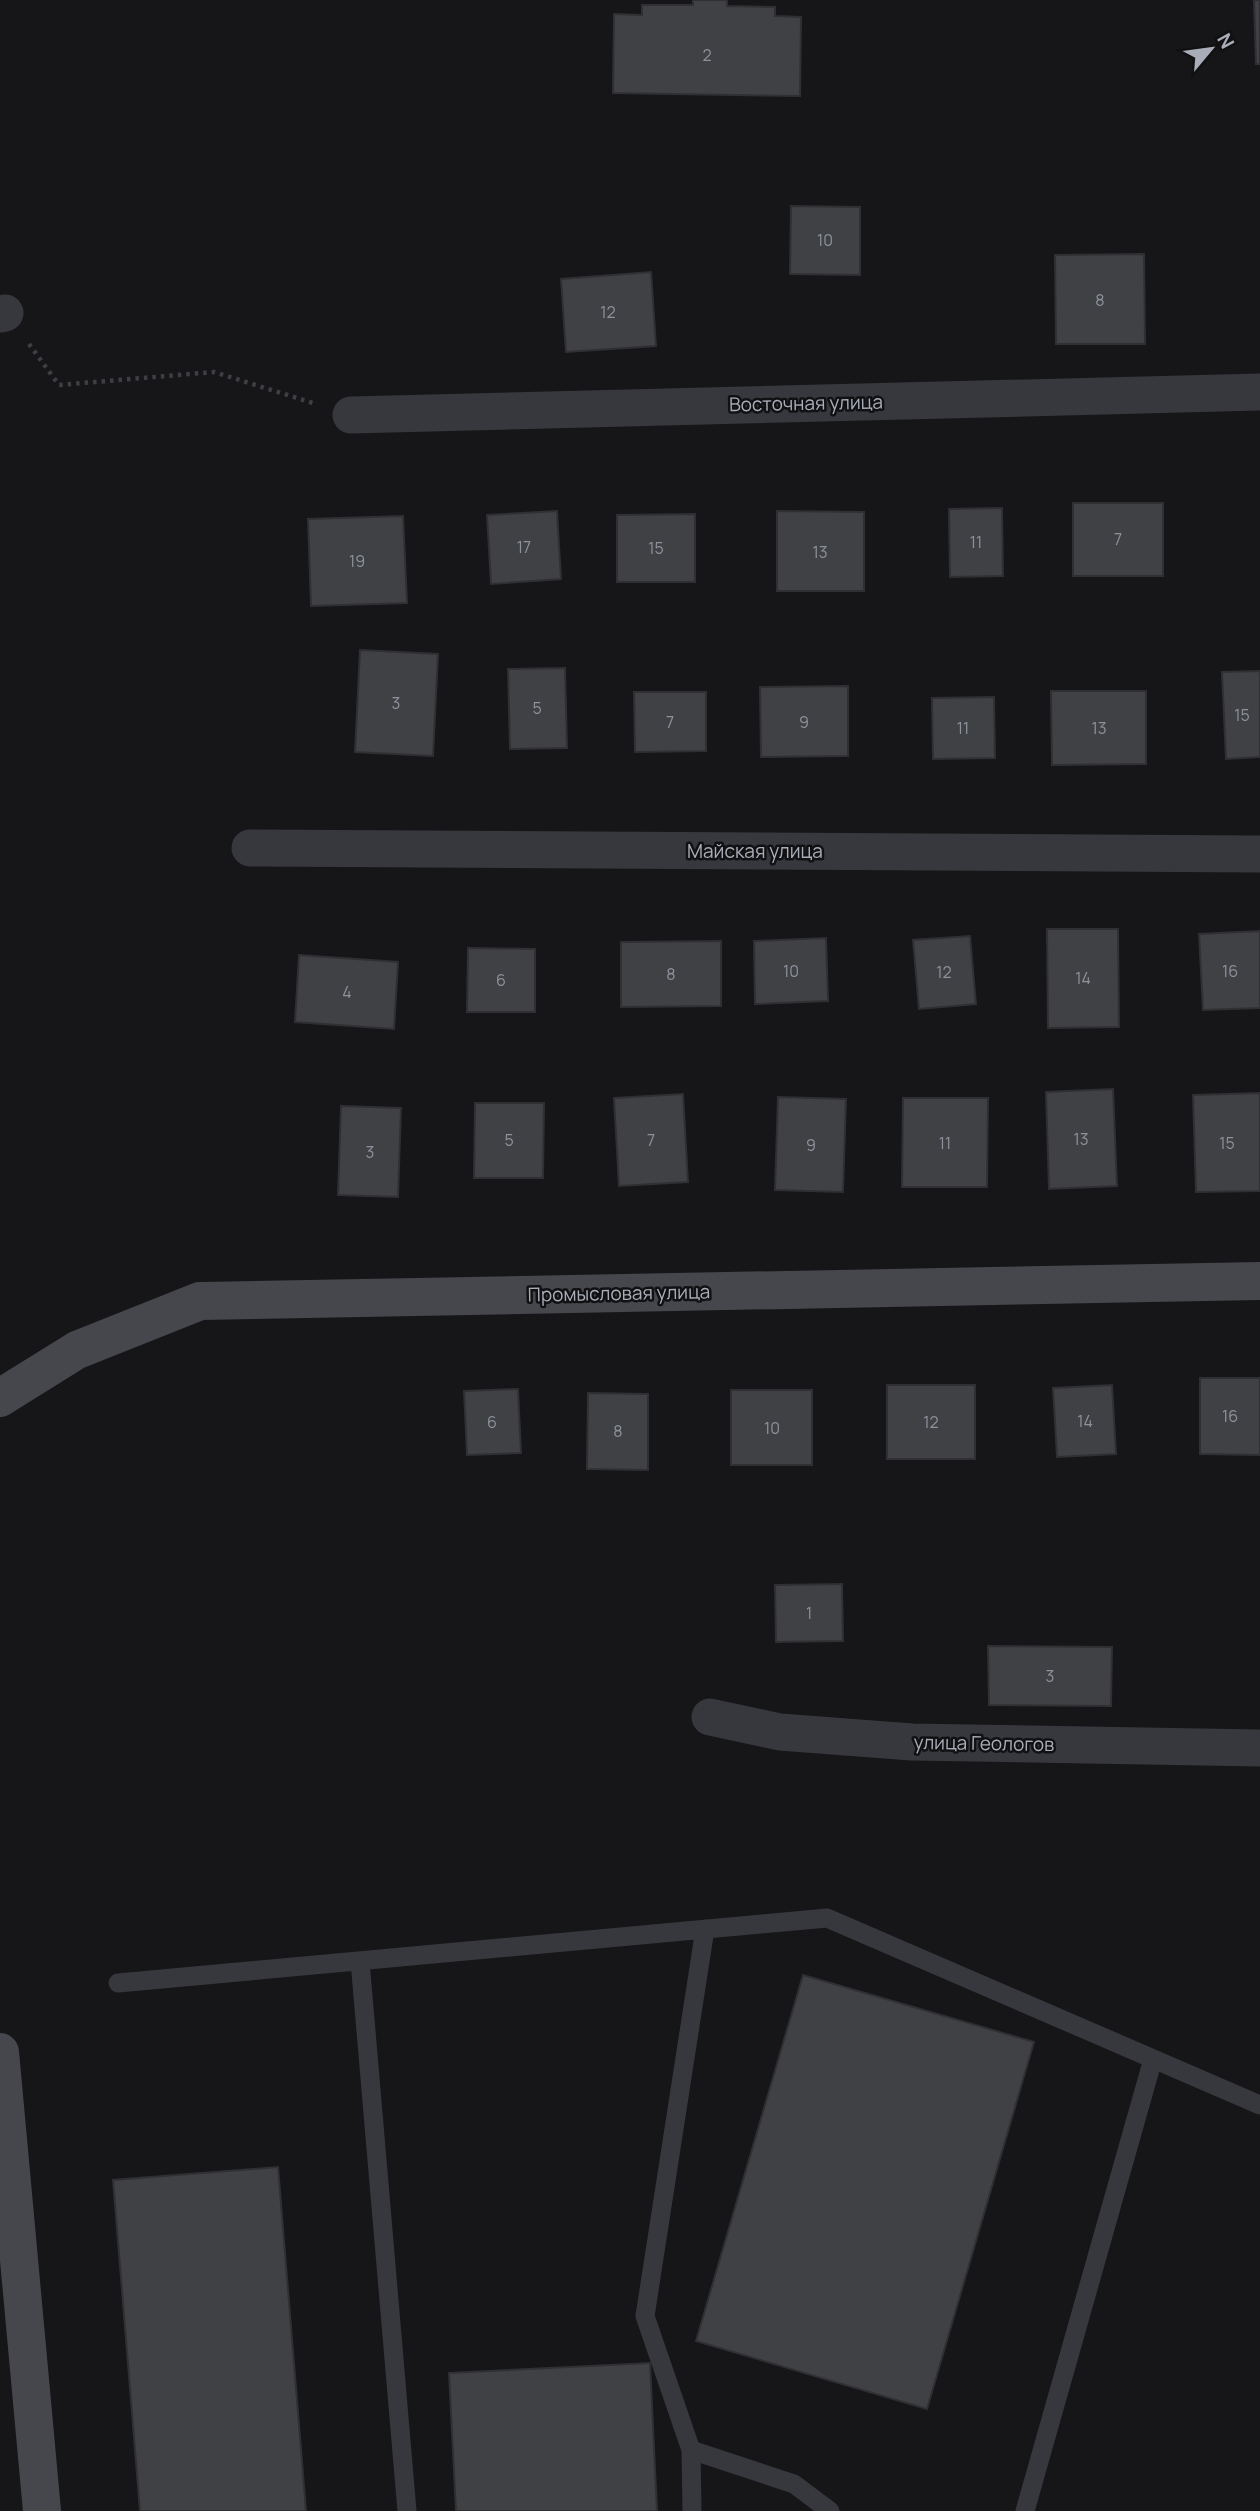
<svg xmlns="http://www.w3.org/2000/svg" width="1260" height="2511" viewBox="0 0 1260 2511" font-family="Manrope,sans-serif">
  <rect width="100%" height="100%" fill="#161618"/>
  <path fill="#404145" stroke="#303034" stroke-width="2" d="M693 0H727V6L775 7V16L801 17 800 96 613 93 614 14 642 15V5H693Z
    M1254 0H1260V64H1256Z
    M791 206 860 207V275L790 274Z
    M1144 254 1145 344H1056L1055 255Z
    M651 272 656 346 566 352 561 279Z
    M1073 503H1163V576H1073Z
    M1002 508 1003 576 950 577 949 509Z
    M557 511 561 579 491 584 487 515Z
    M777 511 864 512V591H777Z
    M695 514V582H617V515Z
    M403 516 407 603 311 606 308 519Z
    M360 650 438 654 433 756 355 752Z
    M565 668 567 748 510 749 508 669Z
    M1260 671V757L1226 759 1222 672Z
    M848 686V756L761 757 760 687Z
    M1051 691H1146V764L1052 765Z
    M634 692H706V751L635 752Z
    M994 697 995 758 933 759 932 698Z
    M1047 929H1118L1119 1027 1048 1028Z
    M1260 931V1008L1203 1010 1199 934Z
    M970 936 976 1004 919 1009 913 940Z
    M826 938 828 1001 755 1004 754 941Z
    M721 941V1006L621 1007V942Z
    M468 948 535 949V1012H467Z
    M299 955 398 962 394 1029 295 1022Z
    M1113 1089 1117 1186 1049 1189 1046 1092Z
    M1260 1093V1191L1196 1192 1193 1095Z
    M683 1094 688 1182 619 1186 614 1098Z
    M778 1097 846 1099 843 1192 775 1190Z
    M903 1098H988L987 1187H902Z
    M475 1103H544L543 1178H474Z
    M341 1106 401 1108 398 1197 338 1195Z
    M1200 1378H1260V1455L1200 1454Z
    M887 1385H975V1459H887Z
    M1112 1385 1116 1454 1057 1457 1053 1388Z
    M518 1389 521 1453 467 1455 464 1391Z
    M731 1390H812V1465H731Z
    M588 1393 648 1394V1470L587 1469Z
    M842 1584 843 1641 776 1642 775 1585Z
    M988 1646 1112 1647 1111 1706 989 1705Z
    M803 1975 1034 2042 927 2409 696 2341Z
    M278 2167 306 2511H140L113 2180Z
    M650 2363 657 2511H456L449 2373Z"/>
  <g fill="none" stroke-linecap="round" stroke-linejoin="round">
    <path stroke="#3d3f44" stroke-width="4.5" stroke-dasharray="3.5 5" stroke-linecap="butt" d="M29 344 59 385 214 372 313 403"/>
    <path stroke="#37383d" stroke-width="19" d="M360 1961 407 2511
      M118 1983 827 1918 1260 2105
      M691 2450 794 2484 830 2511
      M692 2511 691 2450 645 2316 705 1929
      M1025 2511 1153 2059"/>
    <path stroke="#37383d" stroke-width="37" d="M0 314 5 313
      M351 415 1260 392
      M250 848 1260 854
      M710 1717 780 1732 912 1742 1260 1748"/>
    <path stroke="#45474d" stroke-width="38" d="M0 1398 77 1350 200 1301 1260 1281
      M0 2052 42 2511"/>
  </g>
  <g text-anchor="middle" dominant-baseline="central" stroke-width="5" stroke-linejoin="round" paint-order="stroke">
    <g font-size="16" fill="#8e929b">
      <text x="707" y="55">2</text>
      <text x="825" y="240">10</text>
      <text x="1100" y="300">8</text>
      <text x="608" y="312">12</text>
      <text x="1118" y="539">7</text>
      <text x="976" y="542">11</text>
      <text x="524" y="547">17</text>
      <text x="656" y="548">15</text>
      <text x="820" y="552">13</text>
      <text x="357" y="561">19</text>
      <text x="396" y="703">3</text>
      <text x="537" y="708">5</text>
      <text x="1242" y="715">15</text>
      <text x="670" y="722">7</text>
      <text x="804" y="722">9</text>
      <text x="963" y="728">11</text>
      <text x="1099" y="728">13</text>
      <text x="791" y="971">10</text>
      <text x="1230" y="971">16</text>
      <text x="944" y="972">12</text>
      <text x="671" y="974">8</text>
      <text x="1083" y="978">14</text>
      <text x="501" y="980">6</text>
      <text x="347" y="992">4</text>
      <text x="1081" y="1139">13</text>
      <text x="509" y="1140">5</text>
      <text x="651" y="1140">7</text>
      <text x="945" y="1143">11</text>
      <text x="1227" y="1143">15</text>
      <text x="811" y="1145">9</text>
      <text x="370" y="1152">3</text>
      <text x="1230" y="1416">16</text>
      <text x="1085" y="1421">14</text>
      <text x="492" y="1422">6</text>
      <text x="931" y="1422">12</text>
      <text x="772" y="1428">10</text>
      <text x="618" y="1431">8</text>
      <text x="809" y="1613">1</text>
      <text x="1050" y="1676">3</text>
    </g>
    <g font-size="19" fill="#a8adb8" stroke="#111113">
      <text transform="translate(806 403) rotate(-1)">Восточная улица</text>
      <text x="755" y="851">Майская улица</text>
      <text transform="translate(619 1293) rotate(-1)">Промысловая улица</text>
      <text transform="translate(984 1743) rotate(1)">улица Геологов</text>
    </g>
  </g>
  <g transform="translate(1211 49) rotate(61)" stroke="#111113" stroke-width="5" paint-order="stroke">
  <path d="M0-5L12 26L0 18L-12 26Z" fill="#a8adb8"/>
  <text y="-10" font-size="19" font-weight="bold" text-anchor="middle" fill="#a8adb8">N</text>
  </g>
</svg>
